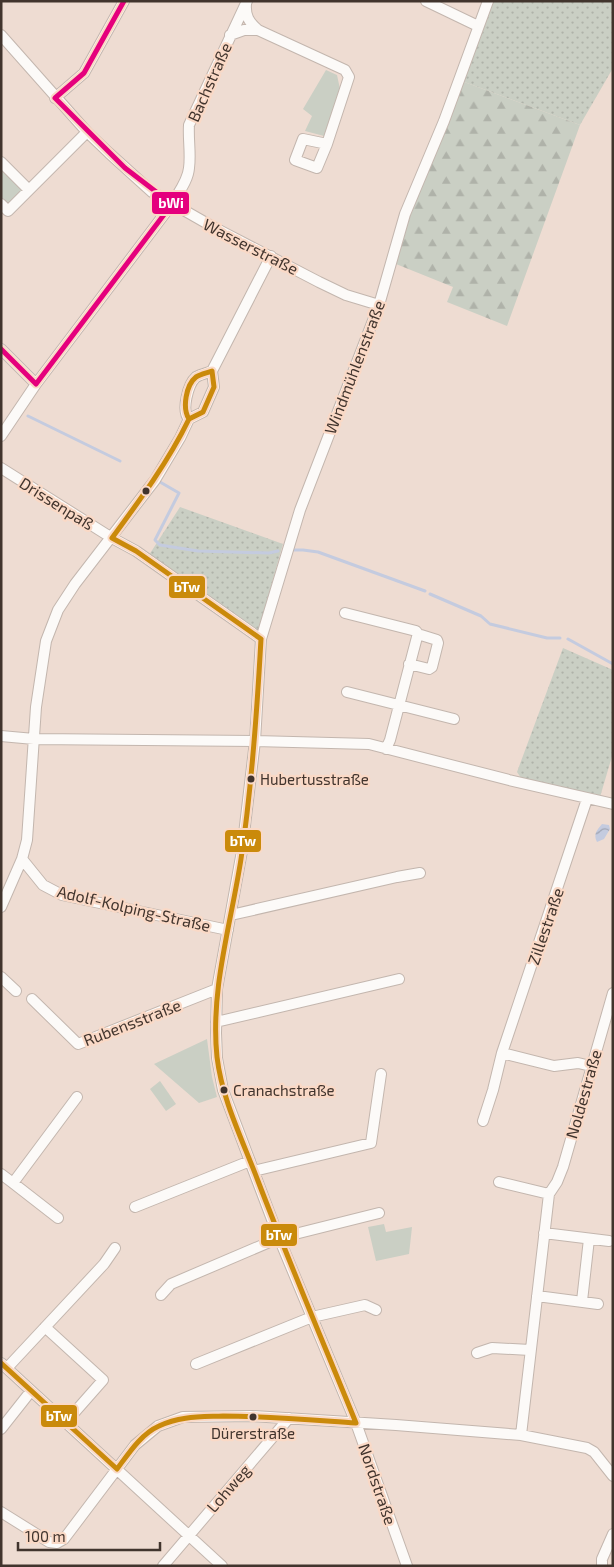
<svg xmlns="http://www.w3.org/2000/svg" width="614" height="1567" viewBox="0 0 614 1567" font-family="'Exo 2',sans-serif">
  <defs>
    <pattern id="grass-dots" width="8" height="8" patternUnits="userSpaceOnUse" patternTransform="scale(1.25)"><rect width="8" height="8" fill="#cacfc4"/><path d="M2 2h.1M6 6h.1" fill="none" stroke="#afb2a9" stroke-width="1.8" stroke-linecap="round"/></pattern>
    <pattern id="forest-firs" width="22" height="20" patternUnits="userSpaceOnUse" patternTransform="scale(1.25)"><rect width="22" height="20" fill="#cacfc4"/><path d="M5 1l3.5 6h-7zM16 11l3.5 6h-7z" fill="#afb2a9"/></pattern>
    <pattern id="water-waves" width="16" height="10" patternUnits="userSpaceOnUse" patternTransform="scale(1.25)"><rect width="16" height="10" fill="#c4cbdf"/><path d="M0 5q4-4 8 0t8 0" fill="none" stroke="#a1a6b5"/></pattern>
  </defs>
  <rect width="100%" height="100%" fill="#eedcd2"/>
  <path fill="url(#grass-dots)" d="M489 1H613V68L580 125 459 80Z
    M180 507 283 544 258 632 149 555Z
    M563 648 613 670V753L600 797 521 778 517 772Z"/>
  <path fill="url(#forest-firs)" d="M459 80 580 125 507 326 447 302 453 287 396 264 405 214Z"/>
  <path fill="#cacfc4" d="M326 70 337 75 340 89 324 136 305 131 312 116 303 109Z
    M1 168 23 189 8 205 1 198Z
    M207 1039 212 1077 217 1097 199 1103 154 1064Z
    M160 1081 176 1104 166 1111 150 1089Z
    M384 1224 386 1232 412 1227 409 1254 376 1261 368 1227Z"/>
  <path fill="url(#water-waves)" d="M602 824 609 825 610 829 604 839 597 842C593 834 597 830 602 824Z"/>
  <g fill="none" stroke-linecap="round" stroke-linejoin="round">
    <path stroke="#c4cbdf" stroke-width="3" d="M28 416 120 461
      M160 482 179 493 155 540 160 545 198 551 269 553 278 551
      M292 550H303L318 552 425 591
      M430 594 481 616 490 624 547 638H560
      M568 639 613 664"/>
    <defs>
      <path id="minor" d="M426 1 478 26
        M246 4C245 16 249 22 258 30L345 70 349 77 327 144 303 139 295 160 317 168 327 144
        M1 35 87 132 109 153 152 192 215 228 319 282 346 295 379 305
        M230 35 244 30H258
        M55 98 84 73 124 1
        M1 162 28 189
        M1 204 8 211 87 132
        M1 349 36 384
        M189 419C181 411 188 384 196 377 201 374 207 373 212 371
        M1 436 36 384 172 204C178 193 188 181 189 168 191 154 188 139 189 125L247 1
        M1 468 112 538 136 551 261 639
        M345 613 416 631 419 635
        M347 692 454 719
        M1 736 34 739 255 741 369 744 509 780 613 804
        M386 749 390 740 417 637 421 635 437 640 438 643 432 667 429 669 409 664
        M22 859 43 885 62 895 228 930
        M1 907 22 859 27 840 36 707 46 641 58 610 75 584 155 480 180 438 189 419 203 412 214 387 212 371 271 256
        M231 915 397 877 420 873
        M1 977 16 991
        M32 999 78 1044 217 989
        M216 1022 399 979
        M502 1053 554 1066 578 1063 591 1066
        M483 1121 493 1090 502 1053 587 799
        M254 1171 371 1143 381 1074
        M1 1174 13 1183 77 1097
        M499 1182 549 1194 521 1435
        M13 1183 58 1218
        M549 1194 557 1182 563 1167 613 993
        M135 1207 250 1161
        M544 1233 609 1241
        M161 1295 171 1284 279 1238 379 1213
        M537 1296 598 1304
        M582 1301 589 1239
        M45 1327 103 1380 66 1422
        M477 1353 492 1348 530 1350
        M1 1363 222 1566
        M196 1364 312 1317 365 1305 376 1310
        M7 1368 104 1264 115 1248
        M1 1429 31 1391
        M1 1512 49 1542 57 1543 64 1539 135 1445 158 1426 183 1417 252 1416 396 1425 521 1435 587 1448 594 1452 613 1476
        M163 1566 289 1418
        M407 1566 356 1423 279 1238 223 1090 217 1058 216 1033 217 989 242 851 255 741 261 639 300 510 379 305 405 214 444 121 488 1
        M602 1566V1559L613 1534"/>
    </defs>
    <use href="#minor" stroke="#c3b6ae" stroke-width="12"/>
    <use href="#minor" stroke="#fcfaf8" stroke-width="10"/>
    <defs>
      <path id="bus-1" d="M212 371 214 387 203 412 189 419C182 408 186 385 196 377 201 374 207 373 212 371Z
        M112 538C140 500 168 462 189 419
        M112 538 136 551 261 639
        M261 639C257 712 252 786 241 859 231 924 210 990 217 1057 222 1100 243 1141 258 1181 289 1262 323 1342 356 1423
        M1 1363 117 1469
        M117 1469C129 1453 141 1434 159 1426 180 1416 200 1417 223 1416 267 1416 312 1420 356 1423"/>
      <path id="bus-2" d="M1 349 36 384 172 204 125 168 55 98 84 73 124 1"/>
    </defs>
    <use href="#bus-1" stroke="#fad9c6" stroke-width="9"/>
    <use href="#bus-2" stroke="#fad9c6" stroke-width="9"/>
    <use href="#bus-1" stroke="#ca8a0b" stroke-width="5"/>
    <use href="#bus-2" stroke="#e5007d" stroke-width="5"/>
  </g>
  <g fill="#41342d" stroke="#fad9c6" stroke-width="2">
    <circle cx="146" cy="491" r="4.5"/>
    <circle cx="251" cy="779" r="4.5"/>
    <circle cx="224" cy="1090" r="4.5"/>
    <circle cx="253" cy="1417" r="4.5"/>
  </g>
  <g text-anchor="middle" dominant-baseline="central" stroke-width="4.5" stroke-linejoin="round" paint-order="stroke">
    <g font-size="15" fill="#41342d" stroke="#fad9c6" text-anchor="start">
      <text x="260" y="779">Hubertusstraße</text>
      <text x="233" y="1090">Cranachstraße</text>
      <text x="253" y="1433" text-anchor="middle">Dürerstraße</text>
    </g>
    <g font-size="16" fill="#41342d" stroke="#fad9c6">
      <text transform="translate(209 82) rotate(-66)">Bachstraße</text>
      <text transform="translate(251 246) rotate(27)">Wasserstraße</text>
      <text transform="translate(354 367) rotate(-69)">Windmühlenstraße</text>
      <text transform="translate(57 503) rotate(32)">Drissenpaß</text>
      <text transform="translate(134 908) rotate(13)">Adolf-Kolping-Straße</text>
      <text transform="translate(545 926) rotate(-71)">Zillestraße</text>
      <text transform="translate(132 1022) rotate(-21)">Rubensstraße</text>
      <text transform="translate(583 1094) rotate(-74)">Noldestraße</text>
      <text transform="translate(378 1484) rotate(71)">Nordstraße</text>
      <text transform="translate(228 1488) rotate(-49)">Lohweg</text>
    </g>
  </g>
  <g stroke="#fad9c6" stroke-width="2">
    <rect x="151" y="191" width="39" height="24" rx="5" fill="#e5007d"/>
    <rect x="168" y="575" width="38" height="24" rx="5" fill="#ca8a0b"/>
    <rect x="224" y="829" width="38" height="24" rx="5" fill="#ca8a0b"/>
    <rect x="260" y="1223" width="38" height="24" rx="5" fill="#ca8a0b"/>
    <rect x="40" y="1404" width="38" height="24" rx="5" fill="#ca8a0b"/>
  </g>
  <g font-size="14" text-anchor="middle" font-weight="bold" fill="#fff">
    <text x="171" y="208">bWi</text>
    <text x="187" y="592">bTw</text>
    <text x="243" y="846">bTw</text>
    <text x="279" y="1240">bTw</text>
    <text x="59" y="1421">bTw</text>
  </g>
  <rect width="614" height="1567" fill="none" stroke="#41342d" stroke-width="5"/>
  <path d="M18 1542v8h142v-8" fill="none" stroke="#41342d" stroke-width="2.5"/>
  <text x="25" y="1542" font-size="15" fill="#41342d" stroke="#fad9c6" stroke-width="4" paint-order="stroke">100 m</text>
</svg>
